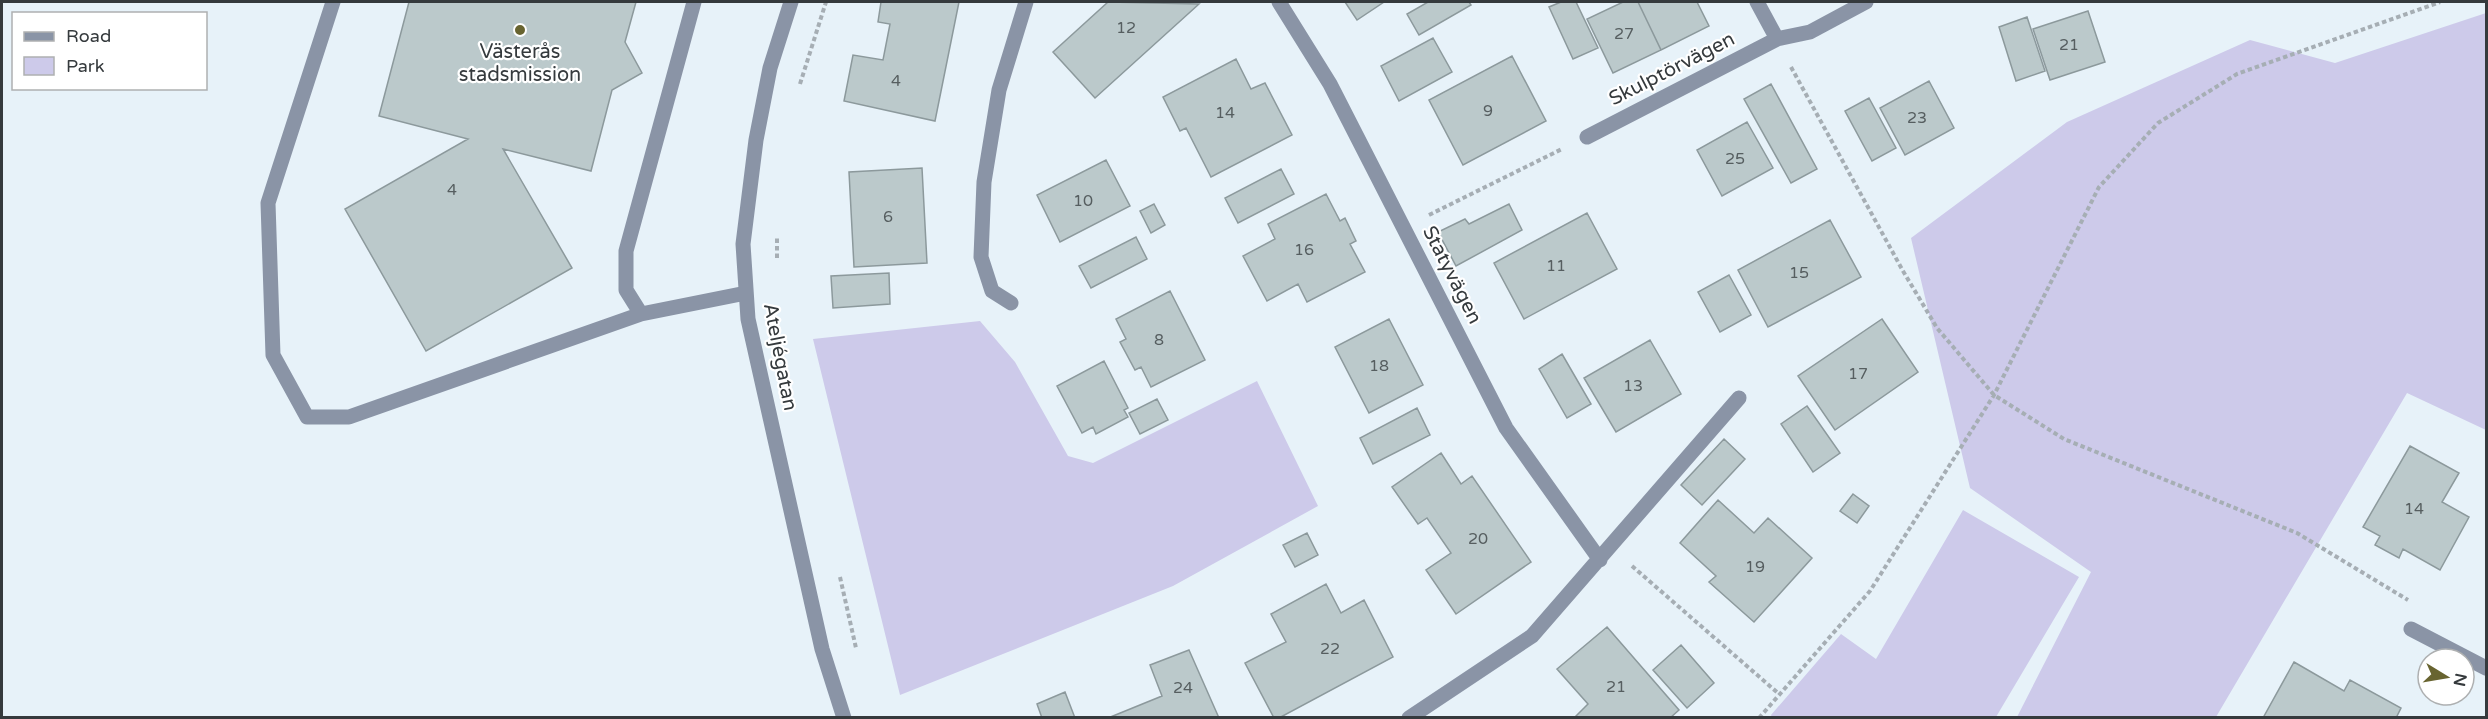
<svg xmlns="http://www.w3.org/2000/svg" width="2488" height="719" viewBox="0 0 2488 719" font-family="'Varela Round',sans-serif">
  <rect width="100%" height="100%" fill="#e7f2f9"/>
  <path fill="#cdcaea" d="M2486 13V430L2407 393 2216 717H2017L2091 572 1970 488 1911 238 2067 122 2250 40 2335 63Z
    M980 321 1015 362 1068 456 1093 463 1257 381 1318 506 1173 586 900 695 813 339Z
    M1963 510 2079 577 1996 717H1772L1771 715 1841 634 1876 659Z"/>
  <path fill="#bbc9cb" stroke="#8c999c" stroke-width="1.5" d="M409 2H636L625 42 642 73 612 90 591 171 503 149 572 268 426 351 345 209 468 139 379 116Z
    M881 2H959L935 121 844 101 853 55 883 60 890 24 878 22Z
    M1108 2 1199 4 1095 98 1053 52Z
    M1345 2H1384L1357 20Z
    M1428 2H1469L1471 5 1419 35 1407 14Z
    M1561 2H1576L1598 48 1573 59 1549 7Z
    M1623 2H1638L1661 50 1613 73 1587 19Z
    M1638 2H1697L1709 26 1661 50Z
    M2088 11 2105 62 2050 80 2033 29Z
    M2027 17 2045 71 2016 81 1999 27Z
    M1433 38 1452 72 1399 101 1381 66Z
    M1512 56 1546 121 1463 165 1429 100Z
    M1236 59 1251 89 1265 83 1292 135 1211 177 1186 128 1180 131 1163 97Z
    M1929 81 1954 128 1905 155 1880 108Z
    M1771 84 1817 169 1791 183 1744 99Z
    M1869 98 1896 148 1872 161 1845 111Z
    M1747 122 1773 168 1722 196 1697 150Z
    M1106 160 1130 206 1060 242 1037 195Z
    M922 168 927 263 854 267 849 172Z
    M1281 169 1294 194 1238 223 1225 198Z
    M1326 194 1340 221 1345 218 1356 241 1350 244 1365 272 1307 302 1298 284 1267 301 1243 256 1275 239 1268 224Z
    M1154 204 1165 225 1151 233 1140 211Z
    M1509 204 1522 230 1456 266 1438 232 1465 219 1469 224Z
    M1587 213 1617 269 1524 319 1494 263Z
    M1830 220 1861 277 1768 327 1738 270Z
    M1136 237 1147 259 1091 288 1079 266Z
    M889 273 890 304 833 308 831 276Z
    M1729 275 1751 315 1720 332 1698 292Z
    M1170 291 1205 360 1151 387 1141 367 1135 370 1120 342 1126 339 1116 319Z
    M1389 319 1423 385 1369 413 1335 347Z
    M1882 319 1918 372 1835 430 1798 376Z
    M1650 340 1681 394 1616 432 1584 378Z
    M1562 354 1591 404 1567 418 1539 369Z
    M1104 361 1128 408 1124 410 1128 417 1096 434 1093 427 1082 433 1057 386Z
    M1157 399 1168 420 1140 434 1129 413Z
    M1807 406 1840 453 1813 472 1781 424Z
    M1417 408 1430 435 1373 464 1360 438Z
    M1724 439 1745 459 1702 505 1681 485Z
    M2410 446 2459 473 2442 502 2469 517 2440 570 2403 549 2399 558 2375 545 2380 536 2363 527Z
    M1441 453 1461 484 1472 476 1531 562 1456 614 1426 570 1451 553 1427 518 1418 524 1392 487Z
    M1853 494 1869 506 1857 523 1840 511Z
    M1718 500 1754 533 1768 518 1812 558 1754 622 1709 582 1716 576 1680 543Z
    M1307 533 1318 555 1295 567 1283 545Z
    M1326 584 1341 613 1364 600 1393 657 1279 718H1274L1245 663 1286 642 1271 614Z
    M1607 627 1679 710 1670 718H1574L1588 704 1557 669Z
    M1681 645 1714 683 1687 708 1653 670Z
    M1189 650 1219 718H1108L1162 696 1150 665Z
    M2294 662 2344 691 2350 680 2401 708 2396 718H2263Z
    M1065 692 1075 718H1042L1037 704Z"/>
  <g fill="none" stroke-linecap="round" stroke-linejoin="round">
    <path stroke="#a6aeb4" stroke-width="4" stroke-dasharray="4.5 3" stroke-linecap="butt" d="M1791 67 1903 271 1937 328 1994 395 2064 439 2297 533 2408 600
      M800 84 826 2
      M1429 215 1562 149
      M777 258V236
      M1632 566 1779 694
      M840 577 856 648
      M1759 718 1870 591 1994 395 2099 187 2158 123 2237 74 2440 2"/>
    <path stroke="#8a94a6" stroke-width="15" d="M333 2 268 203 273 355 307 417H349L641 314
      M694 2 626 251V290L641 314 746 293
      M791 2 770 68 756 140 743 244 748 319 822 649 844 718
      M1279 2 1330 84 1506 428 1600 560
      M1757 2 1777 39 1810 32 1866 2
      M1587 137 1777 39
      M1011 303 992 291 981 257 984 182 999 90 1026 2
      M2411 629 2486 668
      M1409 718 1532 636 1739 398"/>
  </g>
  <circle fill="#686430" stroke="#fff" stroke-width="2" cx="520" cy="30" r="6"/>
  <g text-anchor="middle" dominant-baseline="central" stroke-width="4.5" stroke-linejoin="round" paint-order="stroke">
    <g font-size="16" fill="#565e60">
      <text x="1126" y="28">12</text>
      <text x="1624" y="34">27</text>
      <text x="2069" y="45">21</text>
      <text x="896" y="81">4</text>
      <text x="1488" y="111">9</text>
      <text x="1225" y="113">14</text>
      <text x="1917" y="118">23</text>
      <text x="1735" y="159">25</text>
      <text x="452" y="190">4</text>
      <text x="1083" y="201">10</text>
      <text x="888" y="217">6</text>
      <text x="1304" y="250">16</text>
      <text x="1556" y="266">11</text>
      <text x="1799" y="273">15</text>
      <text x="1159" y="340">8</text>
      <text x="1379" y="366">18</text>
      <text x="1858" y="374">17</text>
      <text x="1633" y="386">13</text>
      <text x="2414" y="509">14</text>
      <text x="1478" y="539">20</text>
      <text x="1755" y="567">19</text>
      <text x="1330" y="649">22</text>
      <text x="1616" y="687">21</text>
      <text x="1183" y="688">24</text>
    </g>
    <g font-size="20" fill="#353a3d" stroke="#fff">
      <text x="520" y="52">Västerås<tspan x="520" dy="23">stadsmission</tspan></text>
    </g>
    <g font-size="20" fill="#353a3d" stroke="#fff">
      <text transform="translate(1672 69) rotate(-27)">Skulptörvägen</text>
      <text transform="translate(1452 275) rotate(63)">Statyvägen</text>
      <text transform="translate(780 357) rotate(79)">Ateljégatan</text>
    </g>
  </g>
  <rect width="2488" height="719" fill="none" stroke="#353a3d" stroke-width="6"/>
  <rect x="12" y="12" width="195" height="78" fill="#ffffff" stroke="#aeb0b1" stroke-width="1.5"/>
  <rect x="24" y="32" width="30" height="9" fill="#8a94a6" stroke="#aeb0b1" stroke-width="1.5"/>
  <text x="66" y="42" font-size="18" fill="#353a3d">Road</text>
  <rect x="24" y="57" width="30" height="18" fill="#cdcaea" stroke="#aeb0b1" stroke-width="1.5"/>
  <text x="66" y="72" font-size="18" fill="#353a3d">Park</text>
  <g transform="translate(2446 677) rotate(101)"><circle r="28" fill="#ffffff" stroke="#aeb0b1" stroke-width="1.5"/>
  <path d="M0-4.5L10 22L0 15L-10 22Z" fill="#686430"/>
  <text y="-9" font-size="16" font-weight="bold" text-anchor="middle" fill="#353a3d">N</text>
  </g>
</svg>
